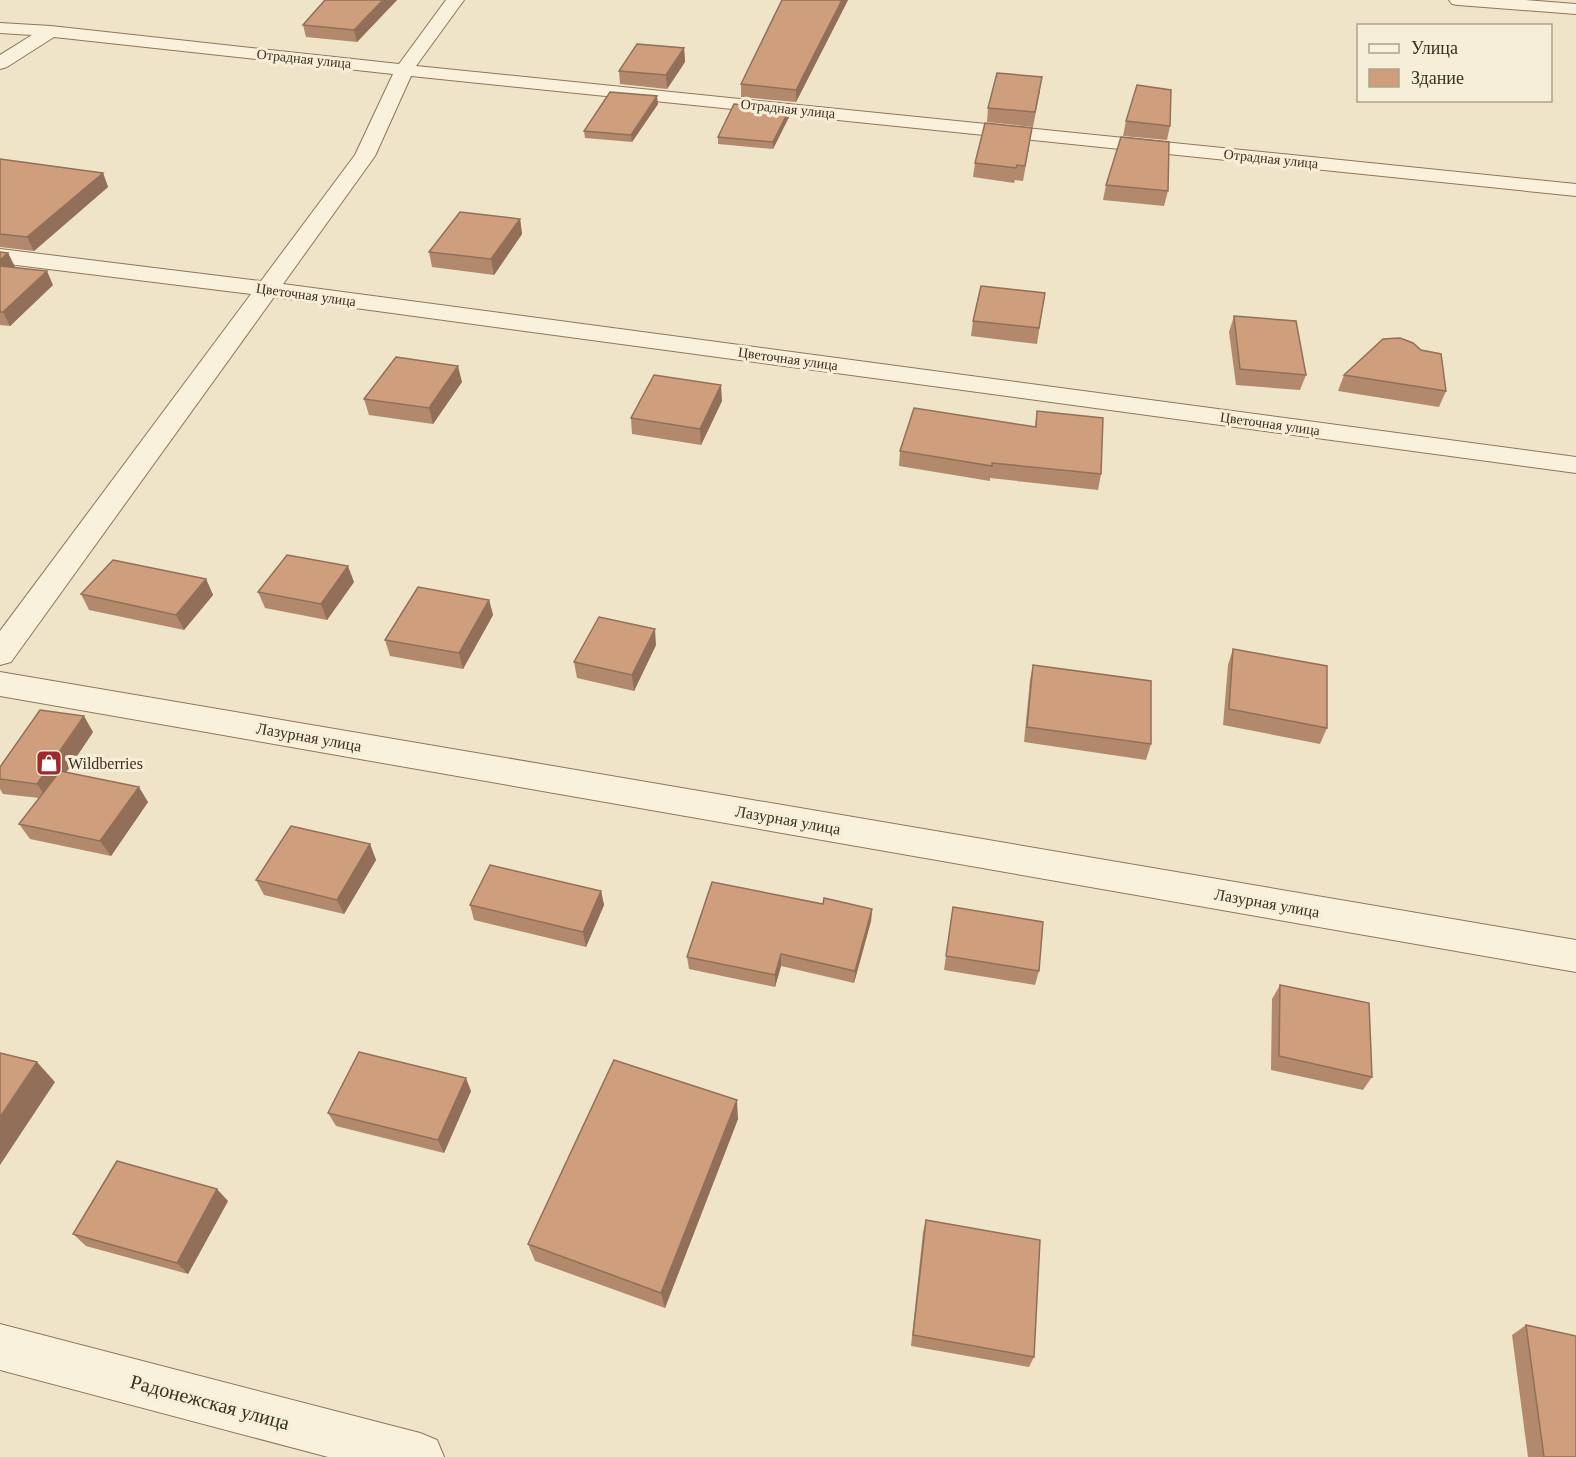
<svg xmlns="http://www.w3.org/2000/svg" width="1576" height="1457" viewBox="0 0 1576 1457" font-family="'Times New Roman',serif">
  <rect width="100%" height="100%" fill="#f0e4c8"/>
  <g fill="none" stroke-linecap="round" stroke-linejoin="round">
    <defs>
      <path id="minor" d="M446 0H464L416 66 1576 184V196L411 76 375 156 283 284 1576 457V473L274 297 11 662 0 665V631L251 294 0 263V249L261 281 355 155 393 74 54 37 7 67 0 69V55L32 35 0 33V23L51 26 399 64Z
        M1449 0H1525L1576 4V14L1458 5 1452 4Z
        M0 672 1576 940V972L0 696Z
        M0 1324 420 1433 437 1440 444 1457H328L0 1370Z"/>
    </defs>
    <use href="#minor" stroke="#8d765c" stroke-width="2"/>
    <use href="#minor" fill="#faf1dc" fill-rule="evenodd"/>
  </g>
  <path fill="#b2896c" d="M325 0H397L357 42 306 37 303 25Z
    M782 0H848L796 102 741 97V84Z
    M684 48 685 62 667 89 620 84 619 71Z
    M1040 91 1033 127 987 122 988 108Z
    M658 104 632 142 585 138 584 131Z
    M789 117 773 149 718 144V137Z
    M1126 121 1170 126 1167 140 1123 136Z
    M1030 142 1023 181 1015 180 1014 183 973 177 975 163Z
    M0 159 103 173 108 187 34 251 0 247Z
    M1106 185 1168 191 1164 206 1103 200Z
    M520 219 522 234 494 275 432 267 429 252Z
    M0 252 8 253 15 267 53 285 10 326 0 325Z
    M1045 293 1037 344 971 336 973 321Z
    M1234 316 1306 375 1300 390 1236 385 1229 332Z
    M1344 375 1446 391 1439 407 1338 391Z
    M462 382 433 424 369 415 364 399Z
    M722 401 701 445 632 434 631 418Z
    M1037 411 1101 474 1098 490 990 478V481L899 466 900 451 1035 426Z
    M206 579 213 595 184 630 89 610 81 594Z
    M354 582 327 620 265 608 258 592Z
    M489 600 493 615 463 669 390 656 385 640Z
    M656 645 634 691 577 678 574 662Z
    M1233 649 1327 728 1320 744 1223 725 1228 665Z
    M1033 665 1151 744 1146 760 1024 742 1030 680Z
    M93 732 66 772 148 802 111 856 30 839 19 824 39 798 3 794 0 789V767Z
    M370 844 376 860 344 914 264 895 256 880Z
    M601 891 604 905 586 947 474 920 470 905Z
    M823 904 872 909 871 921 854 983 781 966 775 987 689 969 687 957Z
    M951 921 1039 971 1035 985 944 970Z
    M1280 985 1372 1077 1363 1090 1271 1070 1272 999Z
    M471 1091 444 1153 336 1126 328 1113Z
    M738 1119 665 1308 535 1261 528 1244Z
    M228 1201 188 1274 86 1246 73 1234Z
    M926 1220 1034 1357 1029 1367 911 1346 923 1232Z
    M1526 1325 1576 1457H1528L1512 1335Z"/>
  <path fill="#916f58" d="M383 0H397L357 42 354 30Z
    M842 0H848L796 102V90Z
    M684 48 685 62 667 89 666 75Z
    M657 96 658 104 632 142 631 135Z
    M789 110V117L773 149V142Z
    M103 173 108 187 34 251 27 237Z
    M520 219 522 234 494 275 491 259Z
    M8 253 15 267 0 278V260Z
    M47 271 53 285 10 326 3 312Z
    M458 366 462 382 433 424 429 408Z
    M721 385 722 401 701 445 700 429Z
    M348 566 354 582 327 620 321 604Z
    M206 579 213 595 184 630 176 615Z
    M489 600 493 615 463 669 459 653Z
    M655 629 656 645 634 691 632 675Z
    M84 716 93 732 48 800 37 784Z
    M139 787 148 802 111 856 100 841Z
    M370 844 376 860 344 914 337 900Z
    M601 891 604 905 586 947 583 932Z
    M872 909 871 921 854 983 855 971Z
    M781 954V966L775 987V975Z
    M37 1062 55 1082 0 1165V1117Z
    M466 1078 471 1091 444 1153 438 1140Z
    M737 1100 738 1119 665 1308 661 1293Z
    M217 1189 228 1201 188 1274 177 1263Z"/>
  <path fill="#cf9f7d" stroke="#916f58" stroke-width="1.5" d="M325 0H383L354 30 303 25Z
    M782 0H842L796 90 741 84Z
    M637 44 684 48 666 75 619 71Z
    M997 73 1042 77 1035 112 988 108Z
    M1137 85 1171 90 1170 126 1126 121Z
    M610 92 657 96 631 135 584 131Z
    M734 104 789 110 773 142 718 137Z
    M985 123 1032 128 1025 166 1017 165 1016 168 975 163Z
    M1121 137 1169 142 1168 191 1106 185Z
    M0 159 103 173 27 237 0 234Z
    M460 212 520 219 491 259 429 252Z
    M0 252 8 253 0 260Z
    M0 266 47 271 3 312H0Z
    M981 286 1045 293 1039 328 973 321Z
    M1234 316 1296 321 1306 375 1240 369Z
    M1400 338 1413 343 1421 350 1441 354 1446 391 1344 375 1383 339Z
    M396 357 458 366 429 408 364 399Z
    M654 375 721 385 700 429 631 418Z
    M914 408 1036 427 1037 411 1103 418 1101 474 992 463V466L900 451Z
    M287 555 348 566 321 604 258 592Z
    M113 560 206 579 176 615 81 594Z
    M418 587 489 600 459 653 385 640Z
    M599 617 655 629 632 675 574 662Z
    M1233 649 1327 666V728L1229 709Z
    M1033 665 1151 681V744L1027 727Z
    M40 710 84 716 37 784 0 779V767Z
    M60 771 139 787 100 841 19 824Z
    M291 826 370 844 337 900 256 880Z
    M490 865 601 891 583 932 470 905Z
    M712 882 823 904 824 898 872 909 855 971 781 954 775 975 687 957Z
    M953 907 1043 922 1039 971 946 956Z
    M1280 985 1369 1003 1372 1077 1279 1056Z
    M359 1052 466 1078 438 1140 328 1113Z
    M0 1053 37 1062 0 1117Z
    M614 1060 737 1100 661 1293 528 1244Z
    M117 1161 217 1189 177 1263 73 1234Z
    M926 1220 1040 1240 1034 1357 913 1335Z
    M1526 1325 1576 1336V1457H1544Z"/>
  <defs>
    <symbol id="shop-square" viewBox="-11 -11 22 22"><rect x="-9" y="-9" width="18" height="18" rx="4" fill="#9e2a2b" stroke="#f7eed8"/><path d="M-5-2.5h2.3a2.7 3.5 0 0 1 5.4 0H5L5.5 6h-11ZM-1.5-2.5h3a1.5 2.3 0 0 0-3 0Z" fill="#fff"/></symbol>
  </defs>
  <g fill-rule="evenodd">
    <use href="#shop-square" x="34" y="748" width="30" height="30"/>
  </g>
  <g text-anchor="middle" dominant-baseline="central" stroke-width="6" stroke-linejoin="round" paint-order="stroke">
    <g font-size="14" fill="#3d2e20" stroke="#f7eed8">
      <text transform="translate(304 59) rotate(6)">Отрадная улица</text>
      <text transform="translate(788 109) rotate(6)">Отрадная улица</text>
      <text transform="translate(1271 159) rotate(6)">Отрадная улица</text>
      <text transform="translate(306 295) rotate(8)">Цветочная улица</text>
      <text transform="translate(788 359) rotate(8)">Цветочная улица</text>
      <text transform="translate(1270 424) rotate(8)">Цветочная улица</text>
    </g>
    <g font-size="16" fill="#3d2e20" stroke="#f7eed8">
      <text transform="translate(309 737) rotate(10)">Лазурная улица</text>
      <text transform="translate(788 820) rotate(10)">Лазурная улица</text>
      <text transform="translate(1267 903) rotate(10)">Лазурная улица</text>
    </g>
    <g font-size="16" fill="#3d2e20" stroke="#f7eed8" text-anchor="start">
      <text x="68" y="763">Wildberries</text>
    </g>
    <g font-size="20" fill="#3d2e20" stroke="#f7eed8">
      <text transform="translate(210 1402) rotate(15)">Радонежская улица</text>
    </g>
  </g>
  <rect x="1357" y="24" width="195" height="78" fill="#f7eed8" stroke="#ada18e" stroke-width="1.5"/>
  <rect x="1369" y="44" width="30" height="9" fill="#faf1dc" stroke="#ada18e" stroke-width="1.5"/>
  <text x="1411" y="54" font-size="18" fill="#3d2e20">Улица</text>
  <rect x="1369" y="69" width="30" height="18" fill="#cf9f7d" stroke="#ada18e" stroke-width="1.5"/>
  <text x="1411" y="84" font-size="18" fill="#3d2e20">Здание</text>
</svg>
